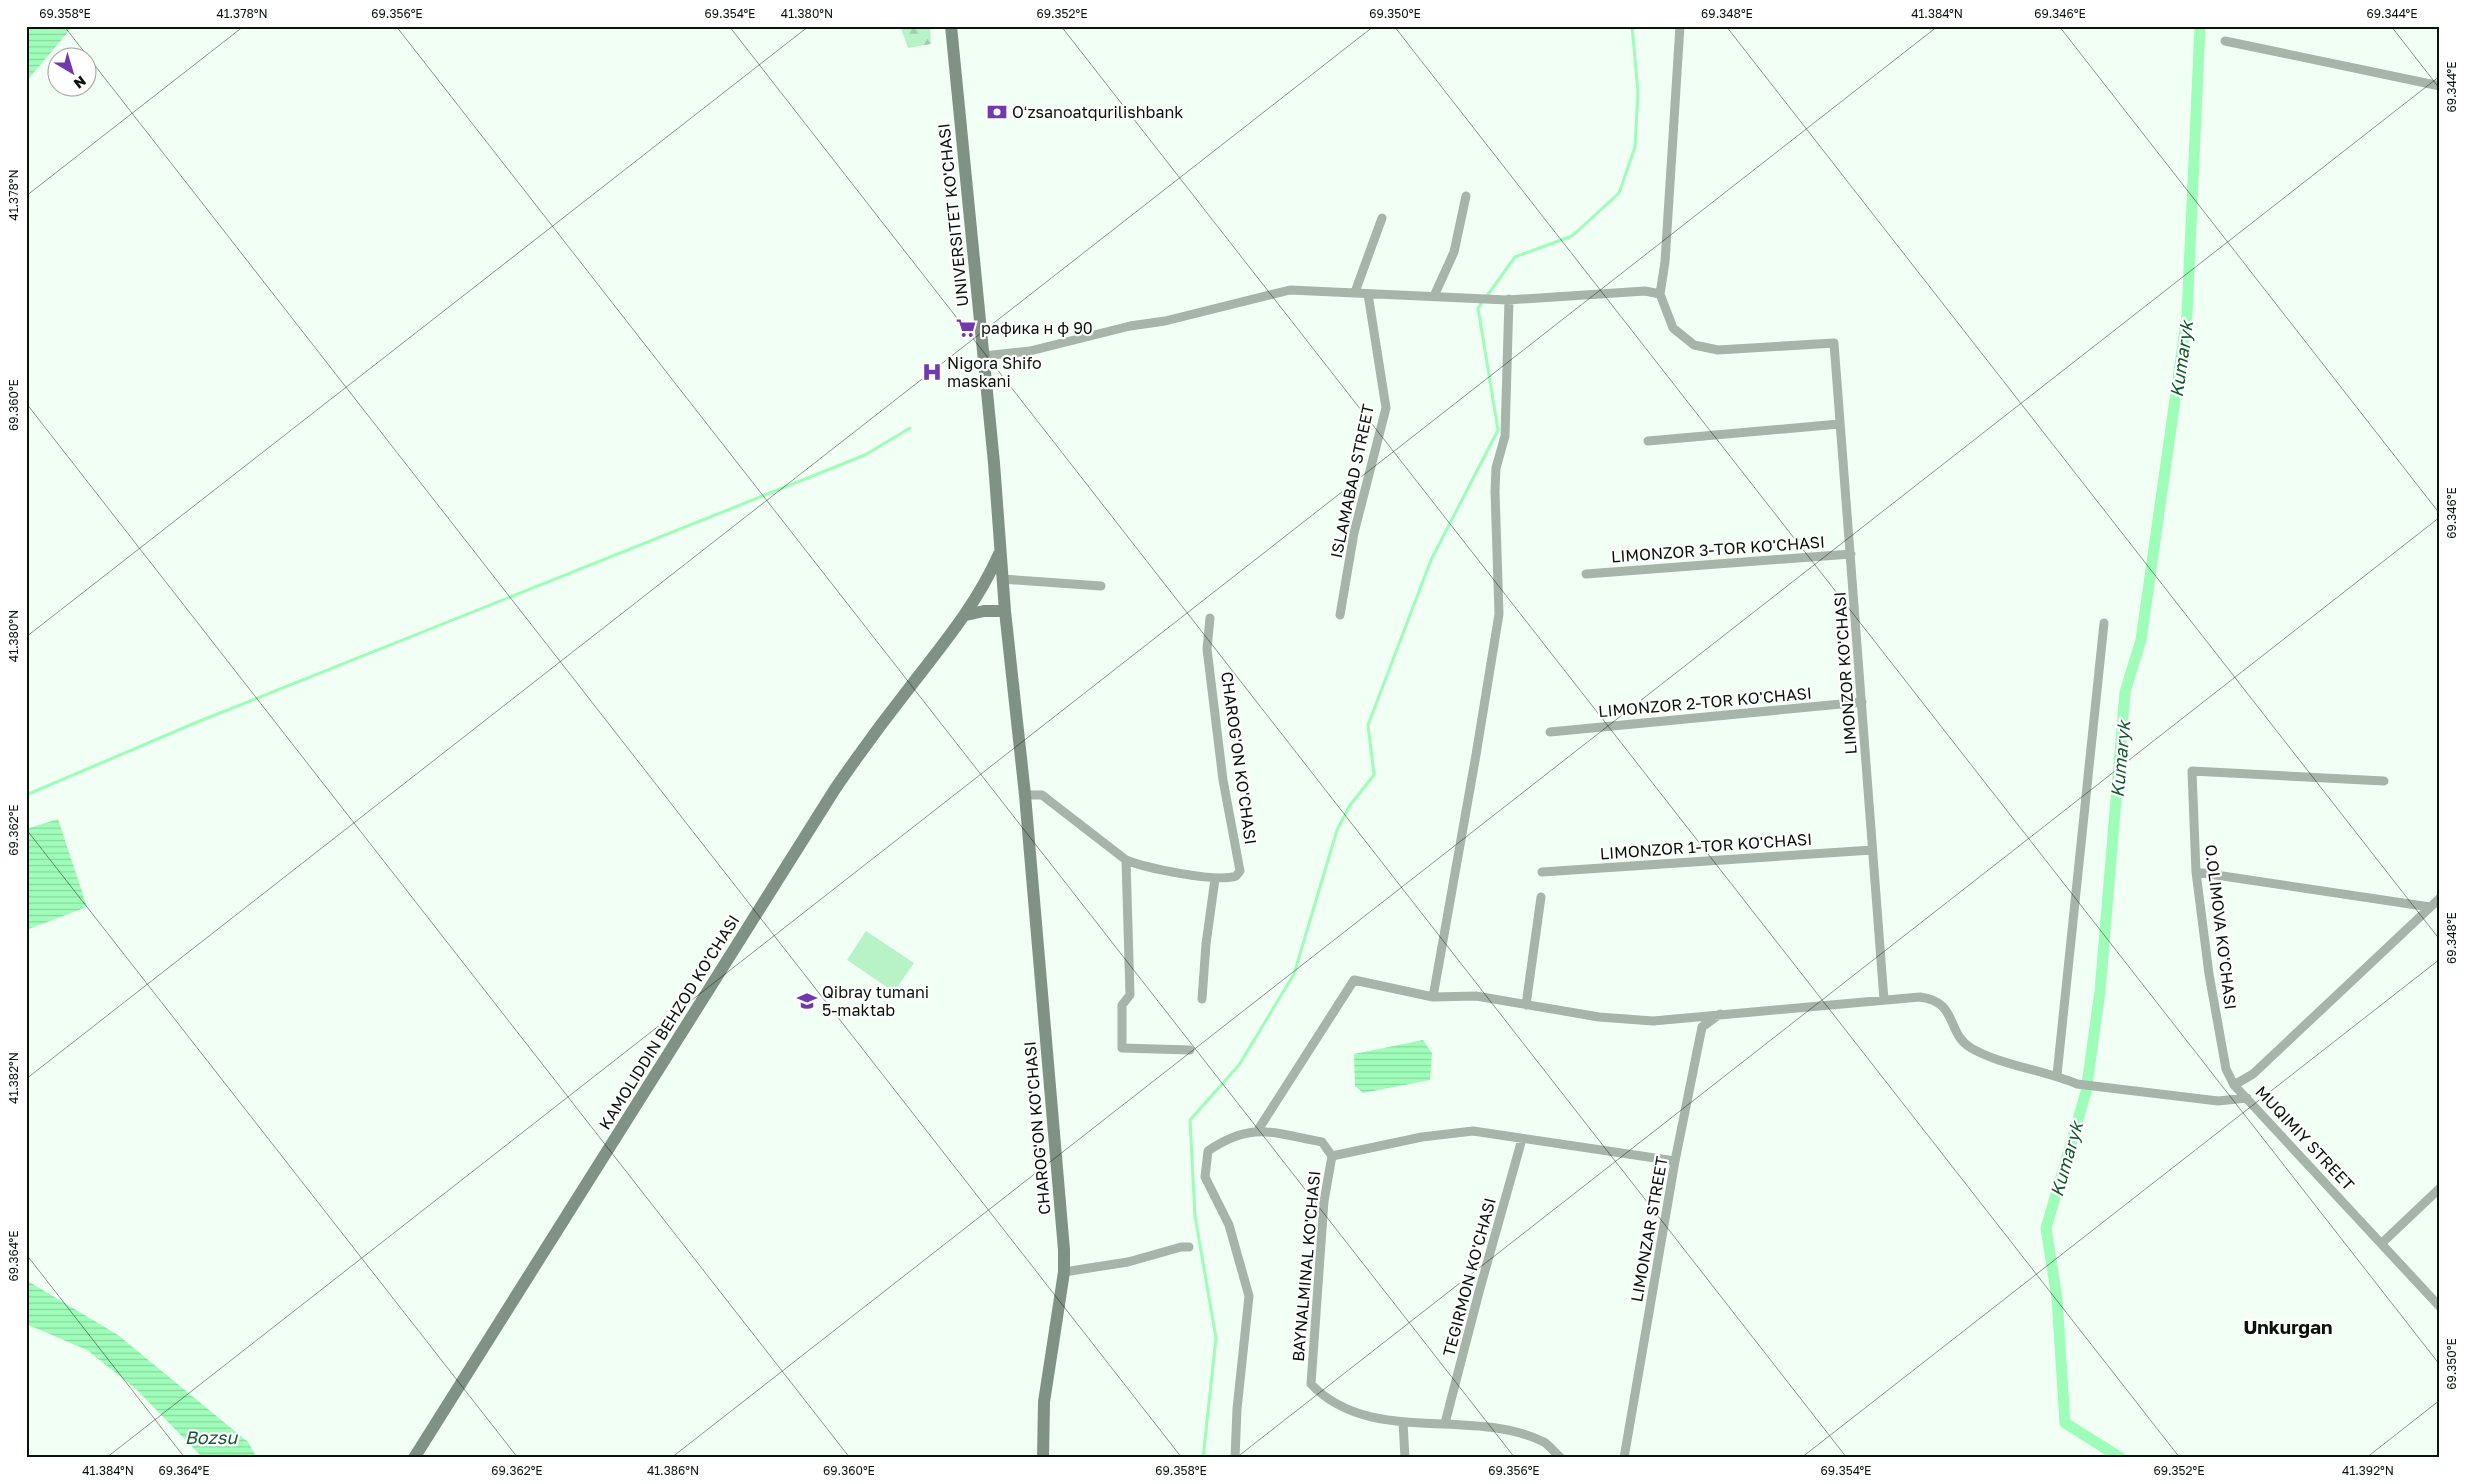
<svg xmlns="http://www.w3.org/2000/svg" width="2466" height="1484" viewBox="0 0 2466 1484" font-family="'Golos Text',sans-serif">
  <defs>
    <pattern id="forest-firs" width="22" height="20" patternUnits="userSpaceOnUse" patternTransform="scale(1.25)"><rect width="22" height="20" fill="#b8f3c7"/><path d="M5 1l3.5 6h-7zM16 11l3.5 6h-7z" fill="#9dcfaa"/></pattern>
    <pattern id="water-rules" width="6" height="5" patternUnits="userSpaceOnUse" patternTransform="scale(1.25)"><rect width="6" height="5" fill="#9efdb9"/><path d="M0 2.5h6" fill="none" stroke="#87d89e"/></pattern>
  </defs>
  <rect width="100%" height="100%" fill="#f2fff5"/>
  <path fill="url(#forest-firs)" d="M900 26H930L931 44 908 48Z"/>
  <path fill="#b8f3c7" d="M866 931 914 963 894 992 847 960Z"/>
  <path fill="url(#water-rules)" d="M73 26 26 82V27Z
    M58 819 87 907 26 930V829Z
    M1423 1040 1432 1053 1430 1080 1363 1093 1355 1086 1354 1054Z
    M26 1280 118 1335 248 1442 257 1458H203L136 1389 87 1350 26 1324Z"/>
  <g fill="none" stroke-linecap="round" stroke-linejoin="round">
    <path stroke="#9efdb9" stroke-width="3" d="M26 795 195 723 865 455 910 428
      M1203 1458 1216 1338 1195 1216 1190 1120 1239 1065 1294 974 1337 830 1350 805 1374 775 1368 725 1431 560 1498 430 1478 308 1515 257 1572 236 1619 193 1635 147 1638 92 1632 26"/>
    <path stroke="#9efdb9" stroke-width="11" d="M2121 1458 2065 1423 2057 1298 2046 1228 2086 1092 2100 991 2125 692 2141 640 2187 315 2200 26"/>
    <path stroke="#a7b4aa" stroke-width="9" d="M1680 26 1665 262 1660 294 1673 328 1694 345 1718 350 1834 343 1884 1000
      M2225 41 2440 86
      M1355 292 1382 218
      M1434 296 1454 252 1466 196
      M983 356 1030 351 1130 326 1165 321 1290 290 1507 300 1645 291 1660 294
      M1648 441 1839 424
      M1586 574 1851 554
      M1002 579 1101 586
      M1340 615 1354 533 1386 408 1368 294
      M1550 732 1862 702
      M2384 781 2192 771 2196 872 2209 974 2226 1069 2234 1085 2440 1307
      M1025 795H1042L1126 860C1146 868 1217 883 1236 876L1240 871 1223 780 1207 649 1210 618
      M1126 860 1130 995 1122 1005V1048L1190 1050
      M1542 872 1872 850
      M2196 872 2430 907
      M1433 997 1476 755 1499 614 1495 491 1496 468 1505 436 1509 299
      M1202 999 1206 944 1215 879
      M1526 1005 1541 897
      M2057 1075 2104 623
      M2234 1085 2253 1074 2440 898
      M1258 1130 1354 980 1433 997 1476 996 1599 1017 1653 1021 1920 997C1959 1002 1945 1032 1971 1048 2000 1065 2044 1070 2077 1084L2218 1101 2247 1098
      M1332 1156 1422 1137 1473 1131 1675 1161
      M2382 1243 2440 1188
      M1064 1272 1128 1262 1181 1247H1189
      M1403 1422 1405 1458
      M1445 1423 1479 1292 1522 1139
      M1235 1458 1237 1409 1249 1296 1229 1225 1205 1177 1208 1151C1252 1121 1273 1133 1322 1142L1332 1156 1324 1201 1311 1384C1371 1447 1472 1406 1544 1442 1550 1446 1555 1453 1561 1458
      M1624 1458 1675 1161 1702 1027 1720 1014"/>
    <path stroke="#7f9283" stroke-width="12" d="M951 26 994 463 1005 611 1025 795 1064 1250V1272L1044 1402 1043 1458
      M966 615 984 611H1005
      M414 1458 835 789C859 754 884 720 910 687 943 644 977 604 999 554"/>
  </g>
  <path fill="none" stroke="#08130b" stroke-width="1" stroke-opacity="0.45" d="M64 26 1182 1458M396 26 1515 1458M729 26 1847 1458M1061 26 2180 1458M1394 26 2440 1365M1726 26 2440 940M2059 26 2440 514M2391 26 2440 89M26 196 244 26M26 403 850 1458M26 637 809 26M26 829 518 1458M26 1079 1374 26M26 1254 185 1458M106 1458 1938 26M671 1458 2440 76M1236 1458 2440 517M1801 1458 2440 959M2366 1458 2440 1400"/>
  <defs>
    <symbol id="bank-bare" viewBox="-9 -9 18 18"><path d="M-6-4H6V4H-6ZM0-2.3a2.3 2.3 0 1 0 0 4.6a2.3 2.3 0 1 0 0-4.6Z" fill="#7239af" stroke="#fff" stroke-width="2.5" paint-order="stroke"/></symbol>
    <symbol id="supermarket-bare" viewBox="-9 -9 18 18"><path d="M-6-5.5h2.5l.6 2H6L4.5 2H-2.5L-4.4-4H-6ZM-1.5 3.2a1.3 1.3 0 1 0 .1 0ZM3 3.2a1.3 1.3 0 1 0 .1 0Z" fill="#7239af" stroke="#fff" stroke-width="2.5" paint-order="stroke"/></symbol>
    <symbol id="hospital-bare" viewBox="-9 -9 18 18"><path d="M-5-5h3v3.5h4V-5h3V5h-3V1.5h-4V5h-3Z" fill="#7239af" stroke="#fff" stroke-width="2.5" paint-order="stroke"/></symbol>
    <symbol id="school-bare" viewBox="-9 -9 18 18"><path d="M0-5L7-2L0 1L-7-2ZM-4 1L0 2.5L4 1V4Q0 6-4 4Z" fill="#7239af" stroke="#fff" stroke-width="2.5" paint-order="stroke"/></symbol>
  </defs>
  <g fill-rule="evenodd">
    <use href="#bank-bare" x="983" y="98" width="28" height="28"/>
    <use href="#supermarket-bare" x="952" y="314" width="28" height="28"/>
    <use href="#hospital-bare" x="918" y="358" width="28" height="28"/>
    <use href="#school-bare" x="793" y="987" width="28" height="28"/>
  </g>
  <g text-anchor="middle" dominant-baseline="central" stroke-width="4.5" stroke-linejoin="round" paint-order="stroke">
    <g font-size="16" fill="#08130b" stroke="#fff" text-anchor="start">
      <text x="1012" y="112">Oʻzsanoatqurilishbank</text>
      <text x="981" y="328">рафика н ф 90</text>
      <text x="947" y="363">Nigora Shifo<tspan x="947" dy="18">maskani</tspan></text>
      <text x="822" y="992">Qibray tumani<tspan x="822" dy="18">5-maktab</tspan></text>
    </g>
    <g font-size="16" fill="#08130b" stroke="#fff">
      <text transform="translate(953 215) rotate(-96)">UNIVERSITET KO'CHASI</text>
      <text transform="translate(1352 481) rotate(-78)">ISLAMABAD STREET</text>
      <text transform="translate(1718 549) rotate(-4)">LIMONZOR 3-TOR KO'CHASI</text>
      <text transform="translate(1845 673) rotate(-94)">LIMONZOR KO'CHASI</text>
      <text transform="translate(1705 702) rotate(-5)">LIMONZOR 2-TOR KO'CHASI</text>
      <text transform="translate(1239 758) rotate(82)">CHAROG'ON KO'CHASI</text>
      <text transform="translate(1706 846) rotate(-4)">LIMONZOR 1-TOR KO'CHASI</text>
      <text transform="translate(2221 927) rotate(83)">O.OLIMOVA KO'CHASI</text>
      <text transform="translate(669 1022) rotate(-58)">KAMOLIDDIN BEHZOD KO'CHASI</text>
      <text transform="translate(1037 1128) rotate(-95)">CHAROG'ON KO'CHASI</text>
      <text transform="translate(2305 1138) rotate(47)">MUQIMIY STREET</text>
      <text transform="translate(1649 1229) rotate(-80)">LIMONZAR STREET</text>
      <text transform="translate(1306 1266) rotate(-85)">BAYNALMINAL KO'CHASI</text>
      <text transform="translate(1469 1277) rotate(-75)">TEGIRMON KO'CHASI</text>
    </g>
    <g font-size="18" font-style="italic" fill="#13582f" stroke="#fff">
      <text transform="translate(2181 359) rotate(-82)">Kumaryk</text>
      <text transform="translate(2120 759) rotate(-85)">Kumaryk</text>
      <text transform="translate(2066 1159) rotate(-74)">Kumaryk</text>
      <text x="211" y="1437">Bozsu</text>
    </g>
    <g font-size="19" font-weight="bold" fill="#08130b" stroke="#fff">
      <text x="2288" y="1326">Unkurgan</text>
    </g>
  </g>
  <rect width="2466" height="1484" fill="none" stroke="#ffffff" stroke-width="55"/>
  <g transform="translate(72 72) rotate(142)"><circle r="24" fill="#ffffff" stroke="#9ca19d"/>
  <path d="M0-4L9 19L0 12L-9 19Z" fill="#7239af"/>
  <text y="-8" font-size="14" font-weight="bold" text-anchor="middle" fill="#08130b">N</text>
  </g>
  <rect x="28" y="28" width="2410" height="1428" fill="none" stroke="#08130b" stroke-width="2"/>
  <g font-size="12" text-anchor="middle" fill="#08130b">
    <text x="65" y="18">69.358°E</text>
    <text x="242" y="18">41.378°N</text>
    <text x="397" y="18">69.356°E</text>
    <text x="730" y="18">69.354°E</text>
    <text x="807" y="18">41.380°N</text>
    <text x="1062" y="18">69.352°E</text>
    <text x="1395" y="18">69.350°E</text>
    <text x="1727" y="18">69.348°E</text>
    <text x="1937" y="18">41.384°N</text>
    <text x="2060" y="18">69.346°E</text>
    <text x="2392" y="18">69.344°E</text>
    <text transform="translate(2452 87) rotate(-90)" y="4">69.344°E</text>
    <text transform="translate(14 195) rotate(-90)" y="4">41.378°N</text>
    <text transform="translate(14 405) rotate(-90)" y="4">69.360°E</text>
    <text transform="translate(2452 513) rotate(-90)" y="4">69.346°E</text>
    <text transform="translate(14 636) rotate(-90)" y="4">41.380°N</text>
    <text transform="translate(14 830) rotate(-90)" y="4">69.362°E</text>
    <text transform="translate(2452 938) rotate(-90)" y="4">69.348°E</text>
    <text transform="translate(14 1078) rotate(-90)" y="4">41.382°N</text>
    <text transform="translate(14 1256) rotate(-90)" y="4">69.364°E</text>
    <text transform="translate(2452 1364) rotate(-90)" y="4">69.350°E</text>
    <text x="108" y="1475">41.384°N</text>
    <text x="184" y="1475">69.364°E</text>
    <text x="517" y="1475">69.362°E</text>
    <text x="673" y="1475">41.386°N</text>
    <text x="849" y="1475">69.360°E</text>
    <text x="1181" y="1475">69.358°E</text>
    <text x="1514" y="1475">69.356°E</text>
    <text x="1846" y="1475">69.354°E</text>
    <text x="2179" y="1475">69.352°E</text>
    <text x="2368" y="1475">41.392°N</text>
  </g>
</svg>
